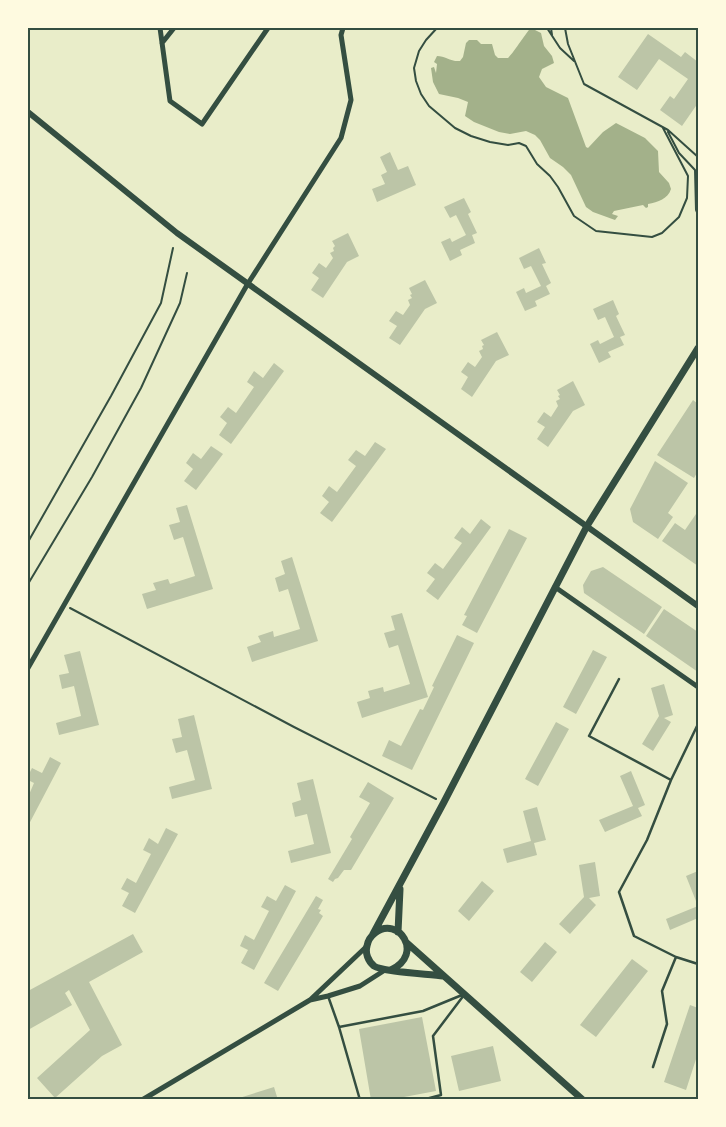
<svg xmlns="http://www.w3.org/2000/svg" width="726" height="1127" viewBox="0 0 726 1127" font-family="'Titillium Web',sans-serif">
  <rect width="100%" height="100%" fill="#e9edc9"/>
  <path fill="#a3b18a" d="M531 28 541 33 544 46 552 56 554 63 542 69 539 77 546 87 568 98 586 147 588 148 603 132 616 123 645 138 658 151 659 172 669 183 671 189C668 199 658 202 648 204V207L646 208 643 205 614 211 612 214 618 216 615 220 593 212 586 207 571 175 563 167 550 158 540 140 535 135 526 131 510 134 499 132 474 122 465 116 468 102 458 98 439 94 433 82 431 68 434 67 436 73 437 64 434 62 437 56C445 56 451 62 460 61L463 57 466 43 469 40H477L481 44H492L495 55 498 58H508C515 51 527 31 531 28Z"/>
  <path fill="#bcc5a7" d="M648 34 681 57 685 52 698 62V103L682 126 660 110 670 96 674 99 688 79 659 59 637 90 618 77Z
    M390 152 398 170 408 166 416 185 377 202 372 189 385 184 381 175 387 172 380 157Z
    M464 198 471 212 468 214 477 233 472 235 475 243 460 250 462 255 450 261 441 242 450 238 452 242 466 235 456 215 450 218 444 207Z
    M348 233 359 256 347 262 323 298 311 290 319 278 312 273 319 263 326 268 333 258 330 253 334 251 333 248 335 246 332 241Z
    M539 248 546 263 542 264 551 283 546 286 550 294 535 301 537 306 525 311 516 292 524 288 526 293 541 286 531 266 524 269 519 258Z
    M425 280 437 303 425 309 400 345 389 338 397 326 389 321 396 311 403 315 410 305 408 300 412 298 410 295 412 294 409 288Z
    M613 300 619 314 616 316 625 335 620 337 624 345 608 352 611 357 599 363 590 344 598 340 600 344 614 337 605 317 598 320 593 309Z
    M497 332 509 355 496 361 472 397 461 389 468 377 461 372 468 362 475 367 482 357 479 351 483 349 482 346 484 345 481 340Z
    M274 363 284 371 231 444 219 435 227 423 220 417 228 407 236 413 254 387 247 382 254 371 263 378Z
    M573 381 585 405 573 411 548 447 537 439 545 427 537 422 544 412 551 417 558 406 556 401 560 399 558 396 560 395 557 390Z
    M693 400 698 404V451L697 454 698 455V471L694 478 657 455Z
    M375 442 386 449 332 522 320 513 329 502 322 496 329 486 337 492 356 466 348 460 356 450 365 456Z
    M211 446 223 454 196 490 184 481 193 469 186 463 193 453 201 459Z
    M655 461 688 483 668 513 673 517 658 539 633 522 630 509Z
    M187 505 213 589 147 609 142 594 156 590 153 583 168 579 170 584 195 576 183 537 174 540 169 525 180 522 176 508Z
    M696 514 698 516V566L662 541 675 523 685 530Z
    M481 519 491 527 438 600 426 591 435 579 427 573 435 563 443 569 462 543 454 538 462 527 470 534Z
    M509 529 527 538 477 633 462 625 467 616 464 615Z
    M292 557 318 641 252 662 247 647 261 642 258 636 273 631 274 637 300 629 288 589 279 592 275 578 285 574 281 561Z
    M603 567 662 607 644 634 584 593 583 585 591 571Z
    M664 609 698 632V672L646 636Z
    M402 613 428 697 362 718 357 702 370 698 368 691 383 687 384 692 410 684 398 645 389 648 384 633 395 630 391 616Z
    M457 635 474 643 412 770 382 756 389 740 401 746 420 709 423 710 434 687 432 686Z
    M593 650 607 657 576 714 563 707Z
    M80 651 99 725 59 735 56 723 81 716 74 686 62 689 59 675 69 673 64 655Z
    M664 684 673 715 664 718 671 722 653 751 642 744 659 716 651 688Z
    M194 715 212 789 172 799 169 787 195 780 187 750 176 753 172 739 182 737 178 719Z
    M556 722 569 729 538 786 525 779Z
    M50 757 61 763 28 826V797L34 783 28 780V776L32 768 42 773Z
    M631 771 645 805 638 808 642 816 605 832 599 820 633 806 620 776Z
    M313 779 331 853 291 863 288 851 314 844 307 814 295 817 292 803 301 800 297 783Z
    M368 782 394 798 351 870H344L338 878 335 879 333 882 328 879 352 839 350 837 370 803 359 797Z
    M537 807 546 840 534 843 537 855 507 863 503 849 531 841 523 811Z
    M166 828 178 834 135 913 122 906 129 893 121 889 127 878 136 883 151 854 143 850 149 838 158 844Z
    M595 862 600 896 589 898 596 905 570 934 559 924 584 897 579 865Z
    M698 871V918L670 930 666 919 698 906 686 876Z
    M482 881 494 891 469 921 458 911Z
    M285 885 296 891 254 970 241 963 248 950 240 946 245 935 254 940 269 911 261 907 267 896 276 901Z
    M316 896 323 900 318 909 321 910 319 913 323 916 278 991 264 983Z
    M133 934 143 952 89 982 122 1045 102 1056 55 1098 37 1078 90 1030 69 990 65 993 72 1005 28 1030V991Z
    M545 942 557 952 532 982 520 972Z
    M632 959 648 971 596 1037 580 1025Z
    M690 1005 698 1008V1053L686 1090 664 1082Z
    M422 1017 436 1091 388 1100H371L359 1029Z
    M493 1046 501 1081 459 1091 451 1056Z
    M274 1087 278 1100H236V1099Z"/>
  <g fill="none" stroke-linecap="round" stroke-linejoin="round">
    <path stroke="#344e41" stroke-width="2" d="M437 28 426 40 419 51 414 68 416 81 421 94 429 106 455 128 471 136 490 142 508 145 519 143 526 146 537 164 550 176 558 187 574 216 596 231 652 237 662 233 679 217 687 198 688 176 663 128
      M547 28 560 48 574 61
      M551 28 552 35
      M565 28 568 44 584 84 668 130 698 157
      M668 132 679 153 695 170 696 210 698 215
      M28 542 111 396 161 303 173 248
      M28 584 92 477 141 388 180 303 187 273
      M70 608 294 727 436 799"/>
    <path stroke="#344e41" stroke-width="2.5" d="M619 679 589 736 671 780
      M698 724 671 780 647 840 619 892 634 936 676 957 698 964
      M328 996 339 1027 360 1100
      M339 1027 423 1011 462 995
      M653 1067 667 1024 662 991 676 957
      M422 1100 441 1095 433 1036 464 995"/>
    <path stroke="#344e41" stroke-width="5" d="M160 28 170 101 202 124 268 28
      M162 43 174 28
      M555 587 698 687
      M28 668 247 285 341 138 351 100 341 35 343 28
      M310 1000 366 947
      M142 1100 310 1000 328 996 360 986 385 970"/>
    <path stroke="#344e41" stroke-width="6" d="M28 112 177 233 698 606"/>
    <path stroke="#344e41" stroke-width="7" d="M398 932 400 889
      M373 934 444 802 587 526 698 348
      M407 943 583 1100
      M391 970C425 954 398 915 375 933 371 936 368 940 367 946 365 953 368 961 374 966 382 972 430 974 443 976"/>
  </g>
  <rect width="726" height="1127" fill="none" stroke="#fefae0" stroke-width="58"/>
  <rect x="29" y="29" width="668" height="1069" fill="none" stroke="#344e41" stroke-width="2"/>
</svg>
